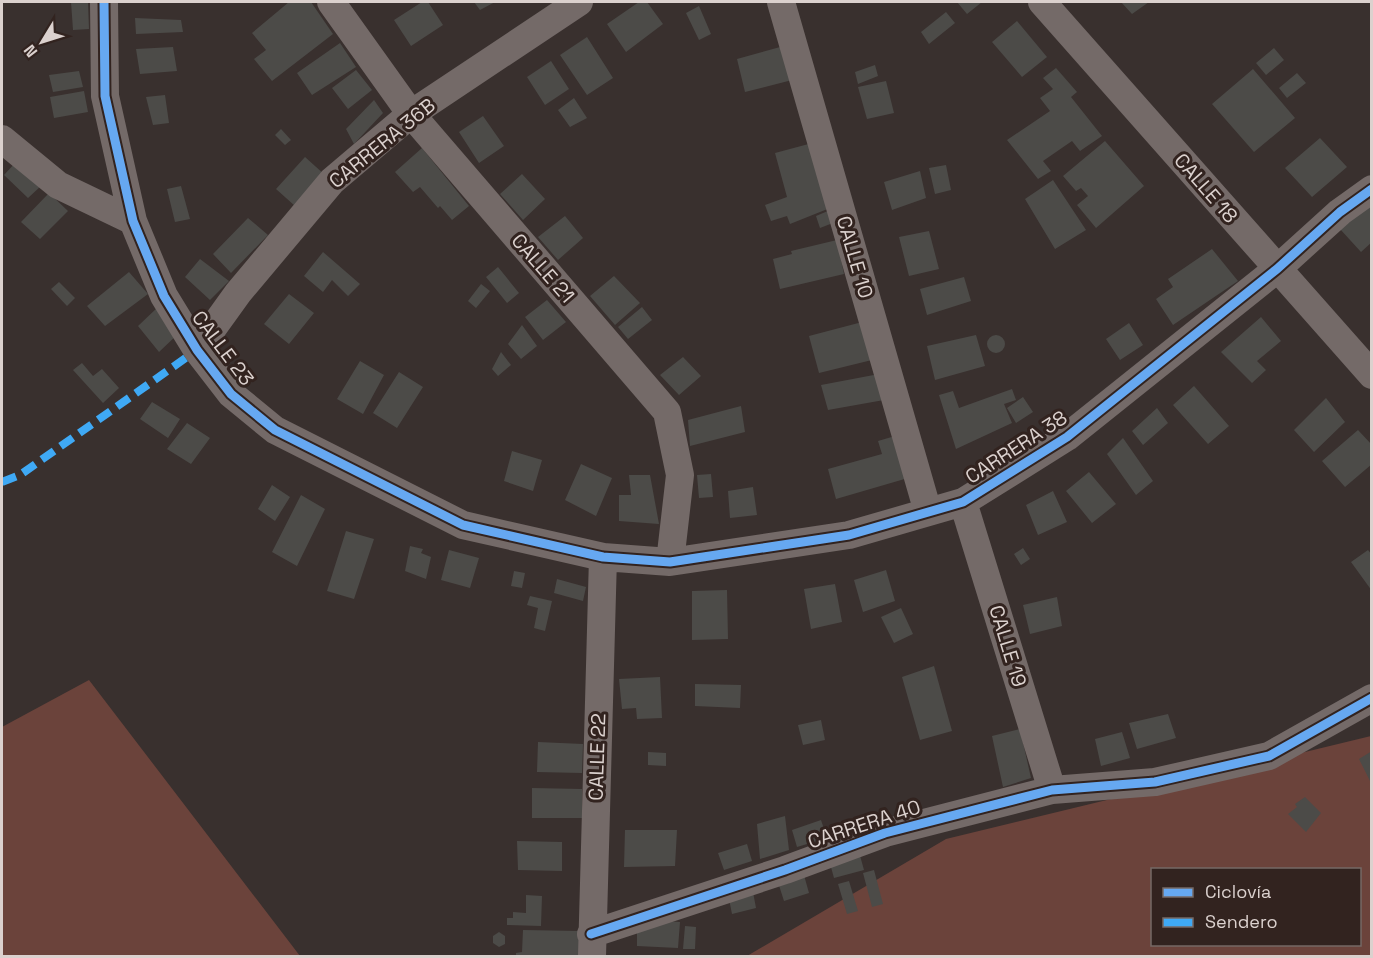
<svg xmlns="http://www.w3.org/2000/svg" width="1373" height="958" viewBox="0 0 1373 958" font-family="'Space Grotesk',sans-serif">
  <rect width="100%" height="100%" fill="#39302e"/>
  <path fill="#6b433b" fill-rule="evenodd" d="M89 680 300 956H2V727Z
    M1371 736V956H747L946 839ZM1152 870H1360V944H1152Z"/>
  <path fill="#4c4b48" d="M71 2H88L89 29 73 30Z
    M289 2H311L333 34 272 81 254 59 266 50 252 33Z
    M422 2H428L443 25 411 46 394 20Z
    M474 2H495L480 10Z
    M639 2H647L663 24 626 52 607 24Z
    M957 2H982L967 14Z
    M1121 2H1149L1132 14Z
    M699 6 711 34 699 40 686 13Z
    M946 12 955 23 929 44 921 32Z
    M135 18 181 20 183 32 136 34Z
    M1017 21 1047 57 1022 77 992 42Z
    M587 37 613 78 587 95 560 55Z
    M340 43 356 67 312 95 297 73Z
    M791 44 800 78 745 92 737 59Z
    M173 47 177 71 140 74 136 49Z
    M1274 48 1284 60 1266 75 1256 63Z
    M551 61 569 89 545 105 527 77Z
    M875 65 878 76 858 84 855 72Z
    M1056 68 1077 92 1071 97 1102 136 1080 151 1072 141 1043 161 1051 171 1038 179 1007 140 1050 111 1040 98 1053 89 1043 78Z
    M1253 69 1295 118 1254 152 1212 104Z
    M356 70 372 90 348 109 332 88Z
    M79 71 83 87 53 92 49 75Z
    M1297 73 1306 83 1287 98 1279 88Z
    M886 81 894 113 867 119 858 87Z
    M84 91 88 112 54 118 50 97Z
    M165 95 169 123 153 125 146 97Z
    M574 98 587 118 570 127 558 110Z
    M374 100 383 113 354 144 346 129Z
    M483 116 504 146 479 163 459 132Z
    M281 129 291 140 285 145 275 135Z
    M1320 138 1347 167 1312 197 1285 168Z
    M1105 141 1144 186 1096 228 1077 205 1088 196 1081 188 1076 191 1063 176Z
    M816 142 835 206 790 224 787 216 771 221 765 205 787 197 775 153Z
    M422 148 469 206 452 220 440 206 438 208 420 187 413 192 395 172Z
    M305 157 325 175 295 206 276 189Z
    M16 162 41 186 28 198 4 175Z
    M946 165 951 190 935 194 929 168Z
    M920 171 926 198 892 210 884 182Z
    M522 174 545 199 523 220 500 194Z
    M1053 180 1086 230 1055 249 1025 199Z
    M181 186 190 219 175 222 167 189Z
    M49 193 68 211 40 239 21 222Z
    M1372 201V242L1361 252 1340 229Z
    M835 208 838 221 820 228 816 216Z
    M565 216 583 238 558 260 538 237Z
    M248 218 268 235 231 273 213 254Z
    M929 231 939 269 909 276 899 237Z
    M837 240 844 274 780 289 773 259 792 254 791 251Z
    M1212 249 1238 281 1173 325 1156 299 1173 287 1168 279Z
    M323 252 360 284 348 296 332 280 323 292 304 276Z
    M200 259 229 281 210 300 185 277Z
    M498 267 519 293 507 303 486 277Z
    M129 272 148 294 105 326 87 306Z
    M614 276 640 303 615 325 590 296Z
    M964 277 971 301 927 315 920 289Z
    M59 282 75 298 67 306 51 289Z
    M481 284 490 291 476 308 468 301Z
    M289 294 314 313 289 344 264 324Z
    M547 300 566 322 543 340 525 317Z
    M158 307 179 333 159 352 138 326Z
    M642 307 652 320 628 339 618 327Z
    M1261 317 1281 341 1257 361 1266 370 1252 383 1221 352Z
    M866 321 876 359 819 373 809 336Z
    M1129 323 1143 345 1120 360 1106 339Z
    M522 325 537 346 521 359 508 344Z
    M987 344a9 9 0 1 1 18 0a9 9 0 1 1-18 0Z
    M976 335 985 366 935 380 927 346Z
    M501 352 511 365 498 376 492 369Z
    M683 357 701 376 679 395 660 375Z
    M360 361 384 375 363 414 337 399Z
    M82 363 93 376 102 369 119 388 103 403 73 370Z
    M399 372 423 387 397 428 373 413Z
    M879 374 884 400 828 410 821 385Z
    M1194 386 1229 426 1208 444 1173 405Z
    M1012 389 1016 400 1004 404 1012 423 956 449 939 395 953 391 959 408Z
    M1023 397 1033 412 1016 423 1007 408Z
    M1326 398 1345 422 1314 452 1294 430Z
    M152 402 180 419 168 438 140 419Z
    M741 406 745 432 690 446 688 420Z
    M1157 408 1168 423 1143 445 1132 431Z
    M187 423 210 438 191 464 167 449Z
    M1358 430 1372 445V464L1345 487 1322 461Z
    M895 436 908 478 836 499 828 469 882 454 878 441Z
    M1123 438 1153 481 1136 495 1107 454Z
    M512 451 542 460 533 491 504 481Z
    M581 464 612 478 596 516 565 500Z
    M1089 472 1116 504 1092 523 1066 491Z
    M711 474 713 497 699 498 697 475Z
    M629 475H650L659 524 619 521V495H631Z
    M272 485 290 497 275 521 258 509Z
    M753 487 757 515 730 518 728 491Z
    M1053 491 1067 522 1038 535 1026 505Z
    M301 495 325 509 297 566 272 552Z
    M346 531 374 539 354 599 327 591Z
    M410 546 423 549 421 553 431 557 426 579 405 571Z
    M1023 548 1030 559 1021 565 1014 554Z
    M449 550 479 558 470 588 441 580Z
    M1368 550 1372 555V591L1351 562Z
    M886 570 895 601 863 612 854 580Z
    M514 571 525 573 522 588 511 586Z
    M557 579 586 587 583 601 554 593Z
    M835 584 842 622 811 629 804 589Z
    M727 590 728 639 692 640V591Z
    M530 596 552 601 545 631 534 628 538 608 527 605Z
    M1057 597 1062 626 1030 634 1023 605Z
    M901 608 913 634 894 643 881 617Z
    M934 666 952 731 920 740 902 677Z
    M660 677 662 718 637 719 636 708 622 709 619 679Z
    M695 684 741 685 740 708 695 706Z
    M1168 714 1176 738 1137 749 1129 723Z
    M821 720 825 740 803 745 798 725Z
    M1020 729 1031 778 1003 787 992 736Z
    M1122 732 1130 758 1101 766 1095 739Z
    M538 742 583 744 582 773 537 772Z
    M1372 751V780L1370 781 1359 759Z
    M648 752 666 753V766L648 765Z
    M532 788 582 789V818H532Z
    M1305 797 1321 813 1306 832 1288 814 1297 807 1295 804Z
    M785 816 789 850 760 859 757 824Z
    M821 820 827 838 797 847 792 830Z
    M625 830H677L675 866 624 867Z
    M517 841 562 842V871L518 870Z
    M747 844 752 861 724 870 718 853Z
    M859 852 864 870 834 878 829 860Z
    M802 868 809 893 784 901 776 876Z
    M874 870 883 904 872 907 863 873Z
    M849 881 858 911 847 914 838 884Z
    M753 892 756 908 732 914 729 899Z
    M526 895 542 896 541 926 507 925V918H513V912L526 913Z
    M637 919 680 922 678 948 637 946Z
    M685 926 696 927 695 949H683Z
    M523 930 580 931 579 956H516V953L522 952Z
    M499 932 505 936V944L499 947 493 943V936Z"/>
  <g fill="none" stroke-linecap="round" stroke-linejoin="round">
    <path stroke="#746a68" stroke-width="28" d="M104 2 105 96 133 221 164 296 197 350 231 394 275 430 463 525 603 557 670 562 849 535 963 502 1067 437 1277 269 1340 212 1372 189
      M331 2 411 114 667 412 680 475 670 562
      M781 2 928 512
      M1042 2 1372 375
      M2 139 58 185 133 221
      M197 350 238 293 332 181 411 114 579 2
      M963 502 1052 790
      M591 934 785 870 885 833 1052 790 1155 782 1269 756 1372 698
      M592 956 603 557"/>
    <path stroke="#3fa9f5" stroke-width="8" stroke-dasharray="15 8" stroke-linecap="butt" d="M2 482 20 475 197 350"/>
    <defs>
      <path id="cycleway" d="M104 2 105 96 133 221 164 296 197 350 231 394 275 430 463 525 603 557 670 562 849 535 963 502 1067 437 1277 269 1340 212 1372 189
        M591 934 785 870 885 833 1052 790 1155 782 1269 756 1372 698"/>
    </defs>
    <use href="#cycleway" stroke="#32231f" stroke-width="13"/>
    <use href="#cycleway" stroke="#66a8f1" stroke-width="9"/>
  </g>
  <g text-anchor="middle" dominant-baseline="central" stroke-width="6" stroke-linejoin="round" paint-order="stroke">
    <g font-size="20" fill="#dbd1ce" stroke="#32231f">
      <text transform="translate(382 143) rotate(-39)">CARRERA 36B</text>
      <text transform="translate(1206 188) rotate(49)">CALLE 18</text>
      <text transform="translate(855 257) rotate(74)">CALLE 10</text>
      <text transform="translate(543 268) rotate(49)">CALLE 21</text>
      <text transform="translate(223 348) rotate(53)">CALLE 23</text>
      <text transform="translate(1016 447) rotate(-33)">CARRERA 38</text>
      <text transform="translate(1008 646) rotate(73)">CALLE 19</text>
      <text transform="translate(597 757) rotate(-88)">CALLE 22</text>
      <text transform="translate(864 824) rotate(-18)">CARRERA 40</text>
    </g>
  </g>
  <rect width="1373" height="958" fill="none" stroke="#dbd1ce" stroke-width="6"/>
  <rect x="1151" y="868" width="210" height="78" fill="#32231f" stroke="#766965" stroke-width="1.5"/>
  <rect x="1163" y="888" width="30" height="9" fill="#66a8f1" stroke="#766965" stroke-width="1.5"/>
  <text x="1205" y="898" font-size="18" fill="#dbd1ce">Ciclovía</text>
  <rect x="1163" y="918" width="30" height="9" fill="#3fa9f5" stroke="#766965" stroke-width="1.5"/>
  <text x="1205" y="928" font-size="18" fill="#dbd1ce">Sendero</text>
  <g transform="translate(42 42) rotate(232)" stroke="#32231f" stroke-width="4.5" paint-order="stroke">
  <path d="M0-4.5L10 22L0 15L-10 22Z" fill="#dbd1ce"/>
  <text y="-9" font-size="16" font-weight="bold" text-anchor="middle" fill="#dbd1ce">N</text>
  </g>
</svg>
